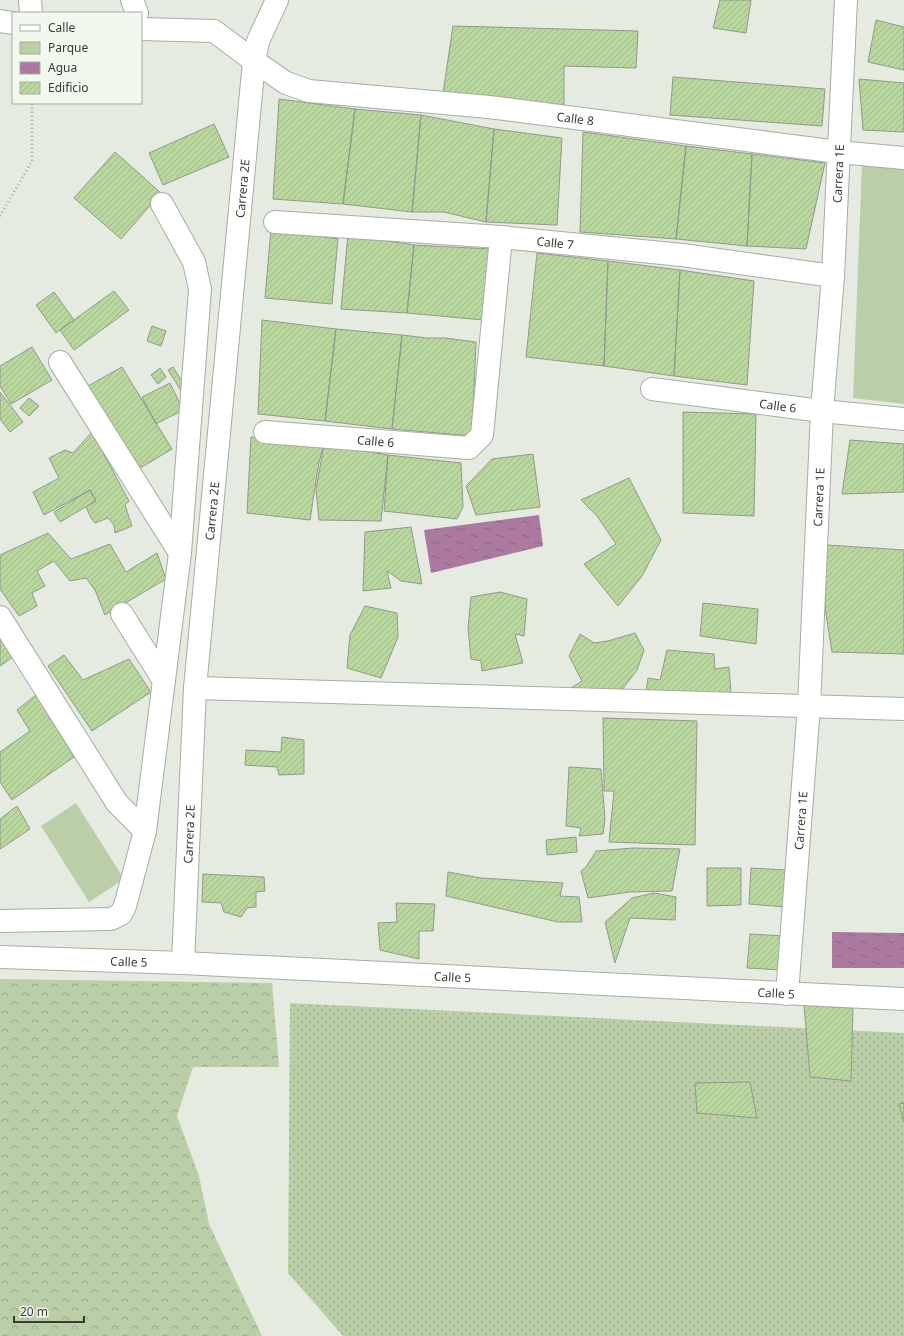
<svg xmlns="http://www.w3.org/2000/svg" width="904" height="1336" viewBox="0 0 904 1336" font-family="'Noto Sans',sans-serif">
  <defs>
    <pattern id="grass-dots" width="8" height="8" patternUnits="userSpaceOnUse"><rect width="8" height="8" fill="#bacfa7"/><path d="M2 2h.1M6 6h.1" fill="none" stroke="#98a989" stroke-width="1.8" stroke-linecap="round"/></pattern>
    <pattern id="forest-crowns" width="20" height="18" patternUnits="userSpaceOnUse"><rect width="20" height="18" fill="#bacfa7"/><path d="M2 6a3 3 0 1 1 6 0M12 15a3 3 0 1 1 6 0" fill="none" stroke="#98a989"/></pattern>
    <pattern id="water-ripples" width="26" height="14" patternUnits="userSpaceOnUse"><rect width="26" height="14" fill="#ac7aa0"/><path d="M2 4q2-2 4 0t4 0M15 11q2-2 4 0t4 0" fill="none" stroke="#8d6583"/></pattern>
    <pattern id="building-hatch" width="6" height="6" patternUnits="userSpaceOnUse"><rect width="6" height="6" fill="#b9d79e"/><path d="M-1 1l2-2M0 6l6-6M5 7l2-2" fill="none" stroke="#a0b989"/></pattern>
  </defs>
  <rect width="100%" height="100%" fill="#e6ebe1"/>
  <path fill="url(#grass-dots)" d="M290 1003 904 1033V1336H343L288 1273Z"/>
  <path fill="url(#forest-crowns)" d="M0 979 272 983 279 1067H193L177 1116 199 1176 209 1224 262 1336H0Z"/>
  <path fill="#bacfa7" d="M862 163 904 169V404L853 398Z
    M76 803 124 879 89 902 41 826Z"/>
  <path fill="url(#water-ripples)" d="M539 515 543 546 431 573 424 530Z
    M832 932 904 933V968H832Z"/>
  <path fill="url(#building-hatch)" stroke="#93988f" d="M720 0H751L746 33 713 28Z
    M876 20 904 27V70L868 62Z
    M453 26 638 31 636 68 564 66V106L443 93Z
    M673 77 825 89 822 126 670 115Z
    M859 79 904 83V132L863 130Z
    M279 99 355 109 343 204 273 199Z
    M355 109 421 115 412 212 343 204Z
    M421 115 494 129 486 222 444 212H412Z
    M214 124 229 157 163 185 149 153Z
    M494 129 562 138 557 225 486 222Z
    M583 132 686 146 676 239 580 232Z
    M686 146 752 154 747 246 676 239Z
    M115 152 161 193 121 239 74 198Z
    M752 154 825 163 806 249 747 246Z
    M271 229 338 239 332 304 265 298Z
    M348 235 414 245 407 313 341 309Z
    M414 245 491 249 483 320 407 313Z
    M537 253 608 261 604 366 526 357Z
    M608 261 680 270 674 376 604 366Z
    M680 270 754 281 747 385 674 376Z
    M114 291 129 310 74 350 60 330Z
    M54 292 74 320 56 333 36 305Z
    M262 320 336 329 325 421 258 414Z
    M152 326 166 331 161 346 147 341Z
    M336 329 402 335 392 429 325 421Z
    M402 335 427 338H445L476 342 472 436 392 429Z
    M32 347 52 380 11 404 0 386V366Z
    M122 367 172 449 137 470 86 387Z
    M173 367 190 394 185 397 168 370Z
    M160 368 166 377 158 384 151 375Z
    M170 383 183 410 156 424 142 397Z
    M0 392 23 422 10 432 0 419Z
    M29 398 39 406 29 416 20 408Z
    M683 412 756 414 754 516 683 513Z
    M92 432 129 501 125 505 132 526 115 533 114 525 108 518 95 523 91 518 86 507 96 501 90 490 44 515 33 492 59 478 49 458 65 450 73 453Z
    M251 437 324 444 319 462 310 520 247 513Z
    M850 440 904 444V492L842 494Z
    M324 444 388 455 381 521 319 520 316 490Z
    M533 454 540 507 476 515 466 486 492 459Z
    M388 455 461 463 463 507 457 519 384 511Z
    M629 478 661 540 642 576 618 606 584 564 616 544 597 516 581 500Z
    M90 490 96 501 60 522 54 512Z
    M411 527 422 584 401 581 387 571 391 588 363 591 365 532Z
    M48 533 71 559 110 544 126 572 157 553 166 579 105 615 95 590 86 578 70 581 54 561 37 571 45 586 32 593 37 606 19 616 0 589V555Z
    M827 545 904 550V654L832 652 825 608Z
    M500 592 527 599 524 636 515 634 523 663 482 671 481 661 471 659 468 628 471 597Z
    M703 603 758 609 756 644 700 636Z
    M365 606 397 613 398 637 381 678 347 668 350 635Z
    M635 633 644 650 637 670 622 690 571 688 582 681 569 656 580 634 594 643 608 641Z
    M0 636 13 657 0 666Z
    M667 650 714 654 715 669 729 667 731 693 646 692 648 678 660 680Z
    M64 655 83 680 129 659 151 692 92 731 48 666Z
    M36 695 74 757 12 800 0 782V752L30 731 17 710Z
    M603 718 697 721 695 845 609 842 614 791H604Z
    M282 737 304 740V774L279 775 277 767 245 765 246 750 281 752Z
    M569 767 601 769 605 819 603 834 579 836 581 828 566 826Z
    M17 806 30 829 0 849V819Z
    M576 837 577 852 547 855 546 840Z
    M633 848 680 849 672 891 629 892 588 898 581 871 586 867 596 851Z
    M707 868H741V905L707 906Z
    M751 868 786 870 785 907 749 904Z
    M448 872 481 878 563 883 560 896 579 897 582 922H558L446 896Z
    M203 874 264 877 265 891 256 892V907L247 908 241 917 224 912 221 903 202 902Z
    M654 893 676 897 675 920 630 918 615 963 605 922 632 898Z
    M396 903 435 904 433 931H419V959L380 950 378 923 397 922Z
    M750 934 785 936 781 970 747 968Z
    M804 1005 853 1008 851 1081 810 1077Z
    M750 1082 757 1118 697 1113 695 1083Z
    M904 1103V1122L899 1104Z"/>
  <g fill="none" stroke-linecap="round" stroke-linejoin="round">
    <defs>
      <g id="minor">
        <path d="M30 0 31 13"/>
        <path d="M132 0 137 13"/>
        <path d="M0 21 13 23"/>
        <path id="s1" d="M141 29 214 31 254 61 286 83 309 91 489 107 838 152 904 158"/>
        <path id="s2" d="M275 222 501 237 682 255 833 276"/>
        <path d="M60 362 180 553"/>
        <path id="s3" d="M652 389 822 411 904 419"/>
        <path id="s4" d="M265 432 469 448 482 435 501 237"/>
        <path d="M122 614 164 681"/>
        <path d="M0 617 117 803 145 831"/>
        <path d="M195 688 904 709"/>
        <path d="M0 921 111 919 121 914 125 906 145 831 180 553 200 289 194 262 162 204"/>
        <path id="s5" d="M0 957 183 963 904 999"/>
        <path id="s6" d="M183 963 195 688 254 61 258 41 277 0"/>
        <path id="s7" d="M787 994 809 706 822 411 833 276 846 0"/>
      </g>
    </defs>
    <use href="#minor" stroke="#a8ada4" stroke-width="24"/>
    <path stroke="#a7aba3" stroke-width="2.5" stroke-dasharray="1 3" stroke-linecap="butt" d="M0 216 32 161V103"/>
    <use href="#minor" stroke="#fff" stroke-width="22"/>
  </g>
  <g text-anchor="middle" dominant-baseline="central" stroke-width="3" stroke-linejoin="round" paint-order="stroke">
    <g font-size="12" fill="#393b37" stroke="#f3f8ee">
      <text stroke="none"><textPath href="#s1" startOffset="454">Calle 8</textPath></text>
      <text stroke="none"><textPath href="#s7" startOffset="822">Carrera 1E</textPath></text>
      <text stroke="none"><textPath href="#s6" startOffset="777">Carrera 2E</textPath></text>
      <text stroke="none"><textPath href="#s2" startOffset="281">Calle 7</textPath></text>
      <text stroke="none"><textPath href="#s3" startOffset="127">Calle 6</textPath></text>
      <text stroke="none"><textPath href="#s4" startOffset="111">Calle 6</textPath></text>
      <text stroke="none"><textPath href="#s7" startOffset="498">Carrera 1E</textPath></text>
      <text stroke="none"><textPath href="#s6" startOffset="453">Carrera 2E</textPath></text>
      <text stroke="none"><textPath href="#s7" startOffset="174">Carrera 1E</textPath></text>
      <text stroke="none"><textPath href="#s6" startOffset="129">Carrera 2E</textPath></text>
      <text stroke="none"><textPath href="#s5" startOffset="129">Calle 5</textPath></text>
      <text stroke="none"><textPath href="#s5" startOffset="453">Calle 5</textPath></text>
      <text stroke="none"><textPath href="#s5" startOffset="777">Calle 5</textPath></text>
    </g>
  </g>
  <rect x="12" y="12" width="130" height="92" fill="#f3f8ee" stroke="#a9aca5"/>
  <rect x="20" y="25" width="20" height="6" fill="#ffffff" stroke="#a9aca5"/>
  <text x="48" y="32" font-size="12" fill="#393b37">Calle</text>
  <rect x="20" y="42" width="20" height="12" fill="#bacfa7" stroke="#a9aca5"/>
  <text x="48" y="52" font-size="12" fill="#393b37">Parque</text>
  <rect x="20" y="62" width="20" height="12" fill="url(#water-ripples)" stroke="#a9aca5"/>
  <text x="48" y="72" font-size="12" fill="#393b37">Agua</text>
  <rect x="20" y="82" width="20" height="12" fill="url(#building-hatch)" stroke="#a9aca5"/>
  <text x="48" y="92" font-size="12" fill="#393b37">Edificio</text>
  <path d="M14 1316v6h70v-6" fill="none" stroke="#393b37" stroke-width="2"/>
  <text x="20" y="1316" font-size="12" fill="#393b37" stroke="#f3f8ee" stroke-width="3" paint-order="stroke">20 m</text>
</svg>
